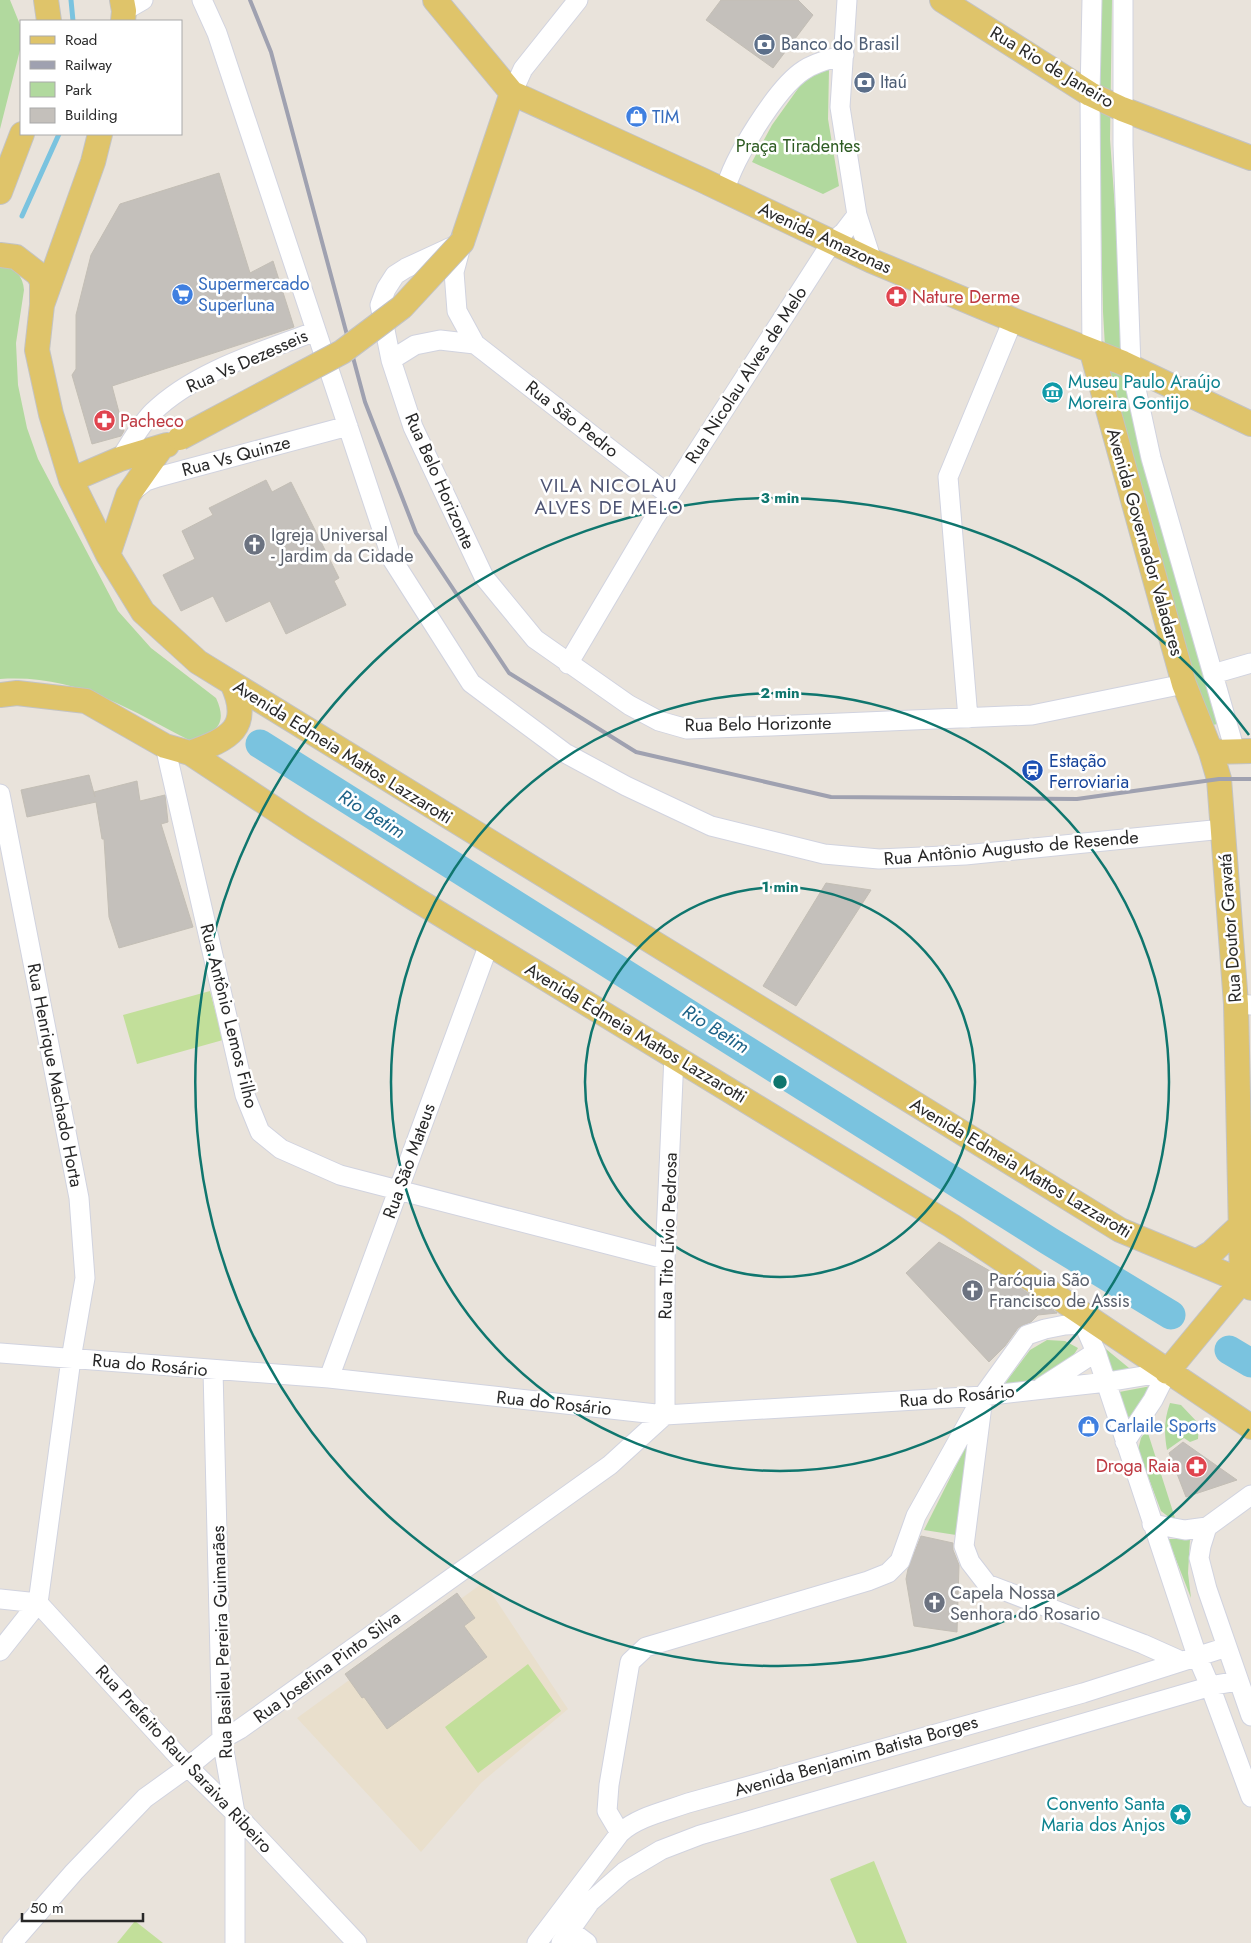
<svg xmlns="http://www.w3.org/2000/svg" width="1251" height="1943" viewBox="0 0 1251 1943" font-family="Jost,sans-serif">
  <rect width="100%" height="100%" fill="#e9e3db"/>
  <path fill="#e9dfcc" d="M484 1582 568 1709 481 1783 421 1852 297 1718Z"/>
  <path fill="#b1d99e" d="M0 0H10L21 27V46L0 129Z
    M1099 0H1112L1110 139 1128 390 1223 723 1207 726 1107 382 1103 312 1100 179Z
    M824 70H829L828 119 839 186 823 194 752 162 772 125 807 76Z
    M0 266C15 267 23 276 24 290L16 343 18 385 27 428 38 459 118 611 151 648 216 698C229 726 214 733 191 741 126 708 76 674 0 679Z
    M1047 1340 1065 1341 1078 1348C1064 1374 1026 1383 1000 1390L1030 1350Z
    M1095 1340 1129 1368 1108 1373Z
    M1151 1386 1127 1424 1114 1393Z
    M1170 1403 1181 1405 1199 1424 1198 1439 1190 1442 1184 1438 1167 1450C1164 1433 1164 1420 1170 1403Z
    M1147 1430 1175 1518H1170L1161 1511 1138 1450 1141 1438Z
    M970 1438 956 1535 924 1530Z
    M1168 1539H1190L1188 1573 1191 1598Z"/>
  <path fill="#c2df9a" d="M210 991 223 1040 137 1064 123 1015Z
    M528 1664 561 1711 478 1773 445 1727Z
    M874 1861 907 1943H857L830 1879Z
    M135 1921 163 1943H117Z"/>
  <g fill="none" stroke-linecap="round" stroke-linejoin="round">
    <path stroke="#7ac3df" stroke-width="5" d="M71 0 73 21
      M22 216 59 134"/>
    <path stroke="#7ac3df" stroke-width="29" d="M260 744 1049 1241 1171 1315
      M1229 1350 1251 1363"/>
  </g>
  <path fill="#c4c0bb" stroke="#c3beb5" d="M721 0H798L813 15 773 68 706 20Z
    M219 173 250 273 273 261 294 327 112 386 124 431 121 436 92 444 72 375 76 369V315L91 255 120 204Z
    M266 480 272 492 291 482 339 578 334 581 346 605 286 634 270 601 226 622 213 596 181 611 163 575 195 559 182 531 213 515 209 508Z
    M89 775 95 797 94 792 137 781 140 801 165 795 168 822 161 824 193 927 119 948 109 917 104 839H102L96 802 27 817 21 790Z
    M826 883 871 890 796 1006 763 986Z
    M939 1242 1020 1288 1057 1313 1038 1315 1031 1322 1023 1325 1018 1328 1005 1346 989 1362 906 1273Z
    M1183 1442 1237 1480 1186 1497 1169 1453Z
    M921 1536 953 1543V1550L959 1565 957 1632 914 1626 906 1579 908 1569Z
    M457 1593 475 1618 464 1626 487 1657 387 1729 364 1697 362 1698 345 1674Z"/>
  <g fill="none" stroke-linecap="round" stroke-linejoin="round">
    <defs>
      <path id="minor" d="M202 0 217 33 392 559 471 683 565 753 626 786 711 826 824 854 879 859 965 855 1223 829
        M847 0 840 107 857 215 872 261
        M1123 0V145L1131 366 1151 458 1235 751
        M124 11 143 0
        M512 93 523 69 578 0
        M725 191C732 160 777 87 804 70 815 62 831 59 844 55
        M462 242 454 272 457 311 475 344 669 495
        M456 245 406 268 395 275 386 289 380 305 391 360 413 427 484 577 535 639 629 705 659 721 687 729 771 726 1032 715 1184 684
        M1092 352 1090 94 1092 0
        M391 360 415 345 440 340 475 344
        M120 459C130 444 140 425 153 412 195 371 262 352 316 331
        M133 491 146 481 158 477 348 426
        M568 664 655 517 832 242 844 232 857 215
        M1213 674 1251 663
        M968 718 948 477 1013 320
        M165 746 245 1095 260 1132 281 1149 340 1175 665 1259
        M0 794 79 1198 85 1278 71 1359 38 1603 0 1651
        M1236 1004 1251 1005
        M1079 1313 1096 1352 1197 1656 1210 1686 1251 1797
        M0 1353 329 1378 665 1415 983 1396 1107 1382 1167 1372
        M213 1370 222 1739 235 1813V1943
        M329 1378 489 944
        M1042 1387 1096 1352
        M982 1405 964 1546 970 1562 987 1584 1143 1644 1181 1661
        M1125 1442 1153 1400 1167 1372
        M1152 1524 1185 1530 1207 1527 1251 1495
        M1207 1527 1201 1546 1199 1558 1207 1589 1251 1716
        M0 1599 38 1603 188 1767 235 1813 357 1943
        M620 1833 607 1811 609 1785 630 1662 646 1647 868 1581 888 1573 900 1561 916 1516 983 1396 1027 1335 1045 1329 1065 1325 1085 1324
        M571 1931 587 1943
        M12 1943 74 1872 145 1798 188 1767 222 1739 240 1729 610 1465 665 1415V1259L674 1056
        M537 1943 620 1833C637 1817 666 1811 688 1803L1083 1693 1227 1647
        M561 1943 590 1902 624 1872 661 1850 700 1835 1215 1685 1238 1681"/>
      <path id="major" d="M46 0 49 21
        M122 0 124 11 123 21
        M435 0 512 93 702 180 872 261 1013 320 1123 363 1251 424
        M942 0 1090 94 1122 109 1251 158
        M100 134 93 162 42 305 37 350 51 414 71 480 108 555 143 612 198 662 1120 1230 1242 1281 1251 1288
        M0 192 22 134
        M462 242 512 93
        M0 255 16 257 38 274 42 281V303
        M1092 352 1184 684 1211 752 1219 779 1236 1004 1242 1281 1167 1372
        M71 480 120 459 167 445
        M108 555 128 495 161 448
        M0 695 17 693 86 701 165 746 190 753 302 827 412 897 952 1226 1251 1427
        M1211 752 1251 751
        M190 753C229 739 253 728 232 683
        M1196 1262 1211 1253 1241 1225"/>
    </defs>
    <use href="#minor" stroke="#d1d3df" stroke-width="21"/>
    <use href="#major" stroke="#c3c3c3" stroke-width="26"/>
    <use href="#minor" stroke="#fff" stroke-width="19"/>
    <use href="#major" stroke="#dfc46a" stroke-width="24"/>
    <path stroke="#9fa1b0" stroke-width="4" d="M250 0 271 52 365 402 416 533 509 673 636 752 831 797 1077 799 1219 779H1251"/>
    <defs>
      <path id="major-bridge" d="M180 438 342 352 402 307 462 242"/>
    </defs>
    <use href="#major-bridge" stroke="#c3c3c3" stroke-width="26" stroke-linecap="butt"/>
    <use href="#major-bridge" stroke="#dfc46a" stroke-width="24"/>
  </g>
  <g fill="none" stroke="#0f766e" stroke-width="2.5">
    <circle cx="780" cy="1082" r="195"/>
    <circle cx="780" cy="1082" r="389"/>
    <path d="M1249 1429A584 584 0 1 1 1249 735"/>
  </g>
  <defs>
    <symbol id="bank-disc" viewBox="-11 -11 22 22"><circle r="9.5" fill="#5c6f8a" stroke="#fff"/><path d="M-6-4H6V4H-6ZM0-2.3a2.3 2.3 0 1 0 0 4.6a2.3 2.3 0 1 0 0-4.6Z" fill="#fff"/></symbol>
    <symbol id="shop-disc" viewBox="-11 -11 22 22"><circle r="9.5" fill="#3f7fe0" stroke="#fff"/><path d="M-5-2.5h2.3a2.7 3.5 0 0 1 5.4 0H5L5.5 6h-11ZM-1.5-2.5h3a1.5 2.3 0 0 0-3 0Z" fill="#fff"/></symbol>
    <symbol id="supermarket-disc" viewBox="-11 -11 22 22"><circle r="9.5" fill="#3f7fe0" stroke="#fff"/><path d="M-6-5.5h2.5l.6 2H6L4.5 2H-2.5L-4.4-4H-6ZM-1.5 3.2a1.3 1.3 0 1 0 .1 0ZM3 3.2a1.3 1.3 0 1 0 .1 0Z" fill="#fff"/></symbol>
    <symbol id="pharmacy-disc" viewBox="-11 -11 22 22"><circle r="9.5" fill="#e0444e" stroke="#fff"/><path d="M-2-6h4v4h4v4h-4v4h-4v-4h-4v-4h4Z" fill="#fff"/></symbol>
    <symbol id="museum-disc" viewBox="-11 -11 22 22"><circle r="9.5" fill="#0f9aa8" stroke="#fff"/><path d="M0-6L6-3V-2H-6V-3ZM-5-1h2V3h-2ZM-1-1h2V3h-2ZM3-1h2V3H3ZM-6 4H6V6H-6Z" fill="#fff"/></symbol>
    <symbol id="church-disc" viewBox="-11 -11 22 22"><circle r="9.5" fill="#6b7280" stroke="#fff"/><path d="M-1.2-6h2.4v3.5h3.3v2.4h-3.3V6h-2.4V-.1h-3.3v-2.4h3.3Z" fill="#fff"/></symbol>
    <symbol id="station-disc" viewBox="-11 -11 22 22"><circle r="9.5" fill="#1a4fb4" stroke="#fff"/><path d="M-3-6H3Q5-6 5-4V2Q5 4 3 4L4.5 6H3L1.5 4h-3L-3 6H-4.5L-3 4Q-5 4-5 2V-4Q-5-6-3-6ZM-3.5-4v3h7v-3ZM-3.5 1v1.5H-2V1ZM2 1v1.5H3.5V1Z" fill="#fff"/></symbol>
    <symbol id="sight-disc" viewBox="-11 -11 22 22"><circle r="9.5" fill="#0f9aa8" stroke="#fff"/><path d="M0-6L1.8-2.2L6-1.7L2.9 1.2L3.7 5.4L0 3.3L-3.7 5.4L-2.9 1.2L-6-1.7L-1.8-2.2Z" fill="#fff"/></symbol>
  </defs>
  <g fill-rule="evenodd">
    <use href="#bank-disc" x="752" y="32" width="25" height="25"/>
    <use href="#bank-disc" x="852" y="70" width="25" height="25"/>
    <use href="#shop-disc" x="624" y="104" width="25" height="25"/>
    <use href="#supermarket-disc" x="170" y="282" width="25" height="25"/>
    <use href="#pharmacy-disc" x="884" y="284" width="25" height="25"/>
    <use href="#museum-disc" x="1040" y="380" width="25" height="25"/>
    <use href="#pharmacy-disc" x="92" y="408" width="25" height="25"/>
    <use href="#church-disc" x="242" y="532" width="25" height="25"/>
    <use href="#station-disc" x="1020" y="758" width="25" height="25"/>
    <use href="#church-disc" x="960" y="1278" width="25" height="25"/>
    <use href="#shop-disc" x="1076" y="1414" width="25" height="25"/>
    <use href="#pharmacy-disc" x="1184" y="1454" width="25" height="25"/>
    <use href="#church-disc" x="922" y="1590" width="25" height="25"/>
    <use href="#sight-disc" x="1168" y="1802" width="25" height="25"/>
  </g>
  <g text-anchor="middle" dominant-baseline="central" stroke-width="5" stroke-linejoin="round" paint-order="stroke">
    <g font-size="18" fill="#4e5e75" stroke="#fff" text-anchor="start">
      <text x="781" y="44">Banco do Brasil</text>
      <text x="880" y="82">Itaú</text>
    </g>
    <g font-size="18" fill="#282828" stroke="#fff">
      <text transform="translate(1052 67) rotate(31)">Rua Rio de Janeiro</text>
      <text transform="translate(825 238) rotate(25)">Avenida Amazonas</text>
      <text transform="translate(247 361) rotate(-24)">Rua Vs Dezesseis</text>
      <text transform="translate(746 375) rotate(-57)">Rua Nicolau Alves de Melo</text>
      <text transform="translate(572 419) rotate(38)">Rua São Pedro</text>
      <text transform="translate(236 456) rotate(-15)">Rua Vs Quinze</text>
      <text transform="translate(440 481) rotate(66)">Rua Belo Horizonte</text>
      <text transform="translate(1145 542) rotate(74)">Avenida Governador Valadares</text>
      <text transform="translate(758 724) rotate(-1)">Rua Belo Horizonte</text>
      <text transform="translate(343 752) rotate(32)">Avenida Edmeia Mattos Lazzarotti</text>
      <text transform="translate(1011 848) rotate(-5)">Rua Antônio Augusto de Resende</text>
      <text transform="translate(1230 928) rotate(-94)">Rua Doutor Gravatá</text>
      <text transform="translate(229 1016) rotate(76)">Rua Antônio Lemos Filho</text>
      <text transform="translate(636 1033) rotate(31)">Avenida Edmeia Mattos Lazzarotti</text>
      <text transform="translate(55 1075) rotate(79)">Rua Henrique Machado Horta</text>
      <text transform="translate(409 1161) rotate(-70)">Rua São Mateus</text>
      <text transform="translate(1021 1168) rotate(31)">Avenida Edmeia Mattos Lazzarotti</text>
      <text transform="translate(668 1236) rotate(-88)">Rua Tito Lívio Pedrosa</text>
      <text transform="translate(150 1365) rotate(5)">Rua do Rosário</text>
      <text transform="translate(957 1396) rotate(-5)">Rua do Rosário</text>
      <text transform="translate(554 1403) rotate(6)">Rua do Rosário</text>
      <text transform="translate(222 1642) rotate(-92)">Rua Basileu Pereira Guimarães</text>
      <text transform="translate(327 1667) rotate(-36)">Rua Josefina Pinto Silva</text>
      <text transform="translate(856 1756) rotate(-16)">Avenida Benjamim Batista Borges</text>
      <text transform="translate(184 1759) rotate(47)">Rua Prefeito Raul Saraiva Ribeiro</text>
    </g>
    <g font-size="18" fill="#366cbe" stroke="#fff" text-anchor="start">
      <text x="652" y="117">TIM</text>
      <text x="198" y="284">Supermercado<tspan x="198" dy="21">Superluna</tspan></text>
      <text x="1105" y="1426">Carlaile Sports</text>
    </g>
    <g font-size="18" fill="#2d5b22" stroke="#fff">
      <text x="798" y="146">Praça Tiradentes</text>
    </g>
    <g font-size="18" fill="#be3a42" stroke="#fff" text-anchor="start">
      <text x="912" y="297">Nature Derme</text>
      <text x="120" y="421">Pacheco</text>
      <text x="1180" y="1466" text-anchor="end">Droga Raia</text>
    </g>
    <g font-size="18" fill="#0d838f" stroke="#fff" text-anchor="start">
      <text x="1068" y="382">Museu Paulo Araújo<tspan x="1068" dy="21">Moreira Gontijo</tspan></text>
      <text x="1165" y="1804" text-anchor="end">Convento Santa<tspan x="1165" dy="21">Maria dos Anjos</tspan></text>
    </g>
    <g font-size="18" fill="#5b616d" stroke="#fff" text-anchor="start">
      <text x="271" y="535">Igreja Universal<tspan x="271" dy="21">- Jardim da Cidade</tspan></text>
      <text x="989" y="1280">Paróquia São<tspan x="989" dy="21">Francisco de Assis</tspan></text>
      <text x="950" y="1593">Capela Nossa<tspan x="950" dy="21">Senhora do Rosario</tspan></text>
    </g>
    <g font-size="18" fill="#164399" stroke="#fff" text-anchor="start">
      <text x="1049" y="761">Estação<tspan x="1049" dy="21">Ferroviaria</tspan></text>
    </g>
    <g font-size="19" letter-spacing="1" fill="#4e5473" stroke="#fff">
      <text x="609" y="485">VILA NICOLAU<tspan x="609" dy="22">ALVES DE MELO</tspan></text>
    </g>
    <g font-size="19" font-style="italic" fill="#1d6287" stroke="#fff">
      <text transform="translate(372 814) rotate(32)">Rio Betim</text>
      <text transform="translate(716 1029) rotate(32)">Rio Betim</text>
    </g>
  </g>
  <circle cx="780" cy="1082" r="8" fill="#0f766e" stroke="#fff" stroke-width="2.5"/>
  <g font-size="15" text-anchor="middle" font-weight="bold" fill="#0f766e" stroke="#fff" stroke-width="5" stroke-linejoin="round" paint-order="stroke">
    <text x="780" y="503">3 min</text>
    <text x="780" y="698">2 min</text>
    <text x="780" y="892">1 min</text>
  </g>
  <rect x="20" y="20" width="162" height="115" fill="#ffffff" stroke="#a9a9a9"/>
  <rect x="30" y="36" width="25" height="8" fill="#dfc46a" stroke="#a9a9a9"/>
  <text x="65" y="45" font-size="15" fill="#282828">Road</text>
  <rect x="30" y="61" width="25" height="8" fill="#9fa1b0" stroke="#a9a9a9"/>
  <text x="65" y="70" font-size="15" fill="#282828">Railway</text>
  <rect x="30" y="82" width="25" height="15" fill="#b1d99e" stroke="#a9a9a9"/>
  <text x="65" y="95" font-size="15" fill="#282828">Park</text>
  <rect x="30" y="108" width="25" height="15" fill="#c4c0bb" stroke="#a9a9a9"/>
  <text x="65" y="120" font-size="15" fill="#282828">Building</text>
  <path d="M22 1913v8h121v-8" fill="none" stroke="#282828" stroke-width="2.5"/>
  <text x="30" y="1913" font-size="15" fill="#282828" stroke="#ffffff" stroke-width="4" paint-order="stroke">50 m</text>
</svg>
